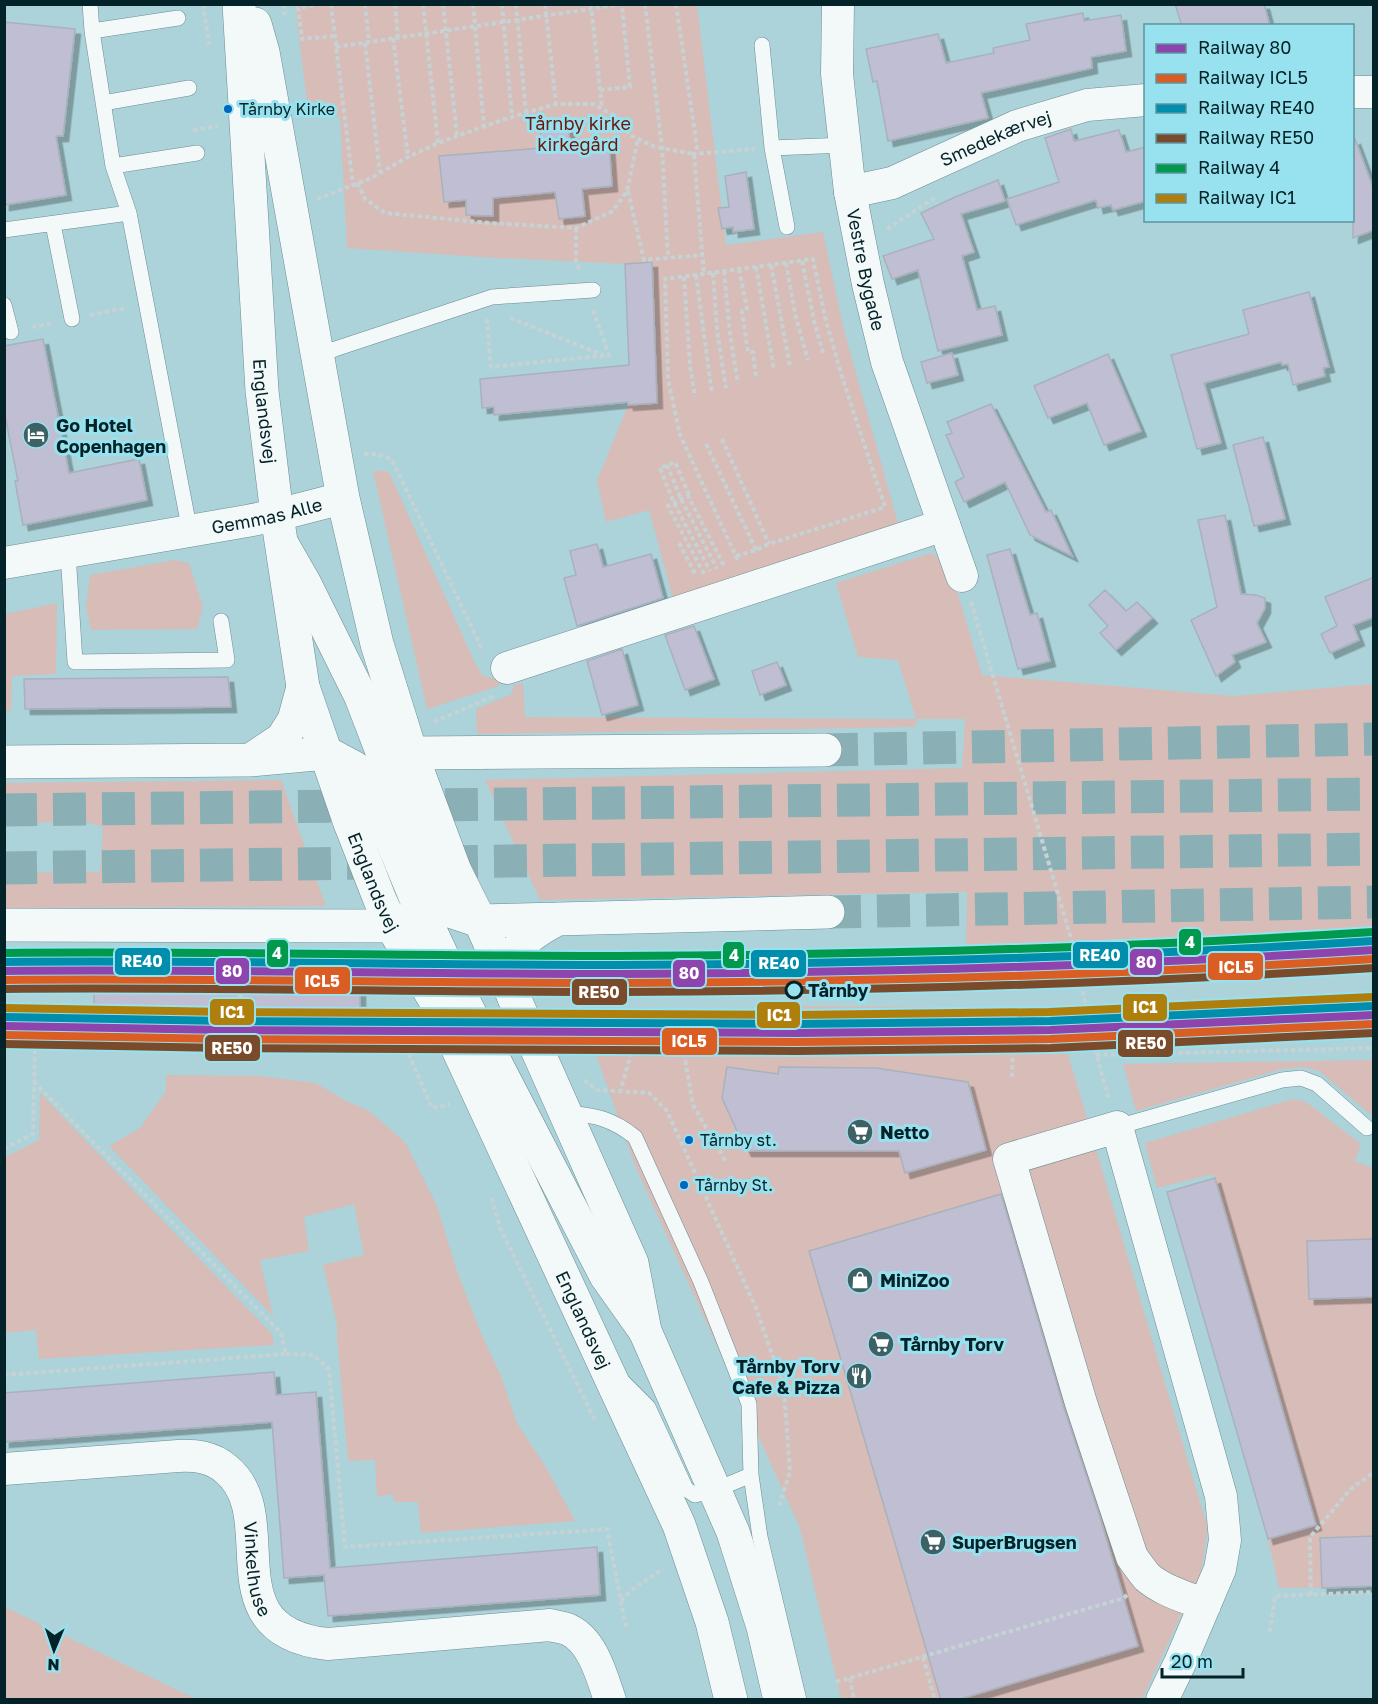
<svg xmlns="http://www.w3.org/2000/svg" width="1378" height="1704" viewBox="0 0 1378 1704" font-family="'Golos Text',sans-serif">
  <defs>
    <filter id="shadow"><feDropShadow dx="5.5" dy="5.5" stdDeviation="0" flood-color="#0004"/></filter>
  </defs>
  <rect width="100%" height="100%" fill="#acd3da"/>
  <path fill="#d7bcb7" d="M295 5H697L726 245 823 232 844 330 899 527 674 602 649 510 606 522 597 481 628 405 657 403 652 263 625 264 481 257 347 248 340 117 309 119Z
    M373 471H384L389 472 475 663 482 675 498 680 499 686 427 709Z
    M931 553 950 567 982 675 1233 696 1373 684V939L966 950 967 892 540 900 485 780 962 768 965 719H917L915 727 477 734 476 709 512 694 514 685 523 683 525 717 916 719 898 660 858 657 836 583Z
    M175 560 189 563 203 607 197 629 91 630 86 607 90 575Z
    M57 603 56 674 12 676 11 711H5V614Z
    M281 780 326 906 5 908V873L100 872 103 827 84 821 5 824V783Z
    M766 1006 930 1007 954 1047 1068 1054 1208 1529 1201 1572 1142 1699H841L800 1528 636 1168 594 1049 756 1045Z
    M1373 1060 1374 1108 1371 1115 1319 1071 1303 1067 1282 1069 1136 1111 1123 1064Z
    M166 1075 259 1076 316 1083 344 1100 369 1111 405 1142 437 1206 457 1271 481 1333 501 1376 517 1423 547 1469 575 1521 421 1533 418 1502H394L393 1494 377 1497 375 1460 348 1461 337 1337V1325L323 1265 364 1255 354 1204 304 1217 309 1251 260 1260 273 1316 109 1146 140 1128 166 1091Z
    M40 1093 272 1334 274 1345 39 1359 36 1330 5 1333V1157L39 1140Z
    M1293 1099 1306 1102 1361 1144 1355 1161 1373 1168V1536L1320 1538 1322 1588H1279L1268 1539 1316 1524 1215 1178 1213 1174 1157 1188 1145 1143Z
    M4 1607H5L196 1699H5Z"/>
  <path fill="#bfbed2" stroke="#a9b2bc" stroke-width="1.5" filter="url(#shadow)" d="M1175 4H1264L1270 26H1182Z
    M1083 13 1084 21 1121 15 1126 51 1091 57 1092 68 981 93 988 118 888 141 877 81 873 82 866 49 938 34 946 63 994 53 993 48 1030 40 1026 24Z
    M4 22 75 29 63 136H56L66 195 4 205Z
    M568 122 570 145 609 143 612 186 582 189 585 216 559 219 555 192 493 198V216L466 215V200L444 202 439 156 542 148 540 124Z
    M1071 129 1074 141 1119 130 1126 152 1146 147V201L1113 210 1111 205 1098 208 1096 200 1016 225 1007 199 1059 182 1045 138Z
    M1355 139 1374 190V230L1353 238V140Z
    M746 172 754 229 733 232V227L722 229 718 208 729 207 725 176Z
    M998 180 1005 201 961 214 974 252 962 256 977 310 995 306 1002 335 938 351 918 270 892 279 883 256 934 239 921 213 955 197Z
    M652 262 657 403 628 405V402L494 415V407L482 408 480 379 629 365 625 264Z
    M1309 292 1329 367 1323 368 1325 376 1293 385 1288 364 1282 365 1281 362 1204 383 1221 443 1197 449 1171 355 1249 334 1243 310Z
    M43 339 69 473 139 459 147 500 23 525 15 481H18L4 411V346Z
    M952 353 958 375 927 383 921 362Z
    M1108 354 1141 431 1104 445 1087 403 1048 418 1034 386Z
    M991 404 1046 512 1051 510 1072 556 1030 535 1005 482 964 502 955 482 964 477 946 435 952 433 947 422Z
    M1263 437 1285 519 1254 526 1233 445Z
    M1225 515 1241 594 1256 595 1265 598V608L1257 623 1266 642 1232 655 1235 662 1216 676 1191 620 1217 607 1198 520Z
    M597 544 603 567 651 554 663 598 577 626 564 578 576 575 570 551Z
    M1010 549 1030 615 1037 613 1050 661 1018 669 987 555Z
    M1374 577V617L1353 625 1359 640 1330 653 1321 634 1337 626 1325 597Z
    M1105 590 1126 611 1137 602 1152 618 1116 650 1100 633 1108 626 1089 605Z
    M694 626 714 679 685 690 665 635Z
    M622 649 638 705 602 715 587 661Z
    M777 662 786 685 760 695 752 671Z
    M228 677 231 707 25 709 24 679Z
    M94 984 360 985V1009L94 1008Z
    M727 1067 778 1074 779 1067 876 1068 968 1082 986 1150 905 1173 899 1151H746L722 1098Z
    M1215 1178 1316 1525 1268 1539 1167 1192Z
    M1001 1194 1064 1408 1099 1514 1138 1646 957 1700H941L809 1251Z
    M1374 1239V1297L1309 1299 1307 1241Z
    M274 1372 276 1395 316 1392 330 1568 597 1547 600 1595 328 1616 324 1575 284 1578 272 1422 4 1442V1393Z
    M1374 1536V1586L1322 1588 1320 1538Z"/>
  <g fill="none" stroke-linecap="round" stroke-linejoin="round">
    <path stroke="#8ab0b6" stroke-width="33" stroke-dasharray="33 16" stroke-linecap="butt" d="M825 750 1374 739
      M4 810 1374 794
      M4 868 1374 849
      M828 912 1374 902"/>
    <defs>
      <path id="lane" d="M90 4 92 31 113 166 129 213 190 532
        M92 31 178 18
        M762 45 772 148 787 227
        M103 103 189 88
        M772 148 845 145
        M113 166 197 153
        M53 224 72 319
        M4 230 129 213
        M4 305 11 332
        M317 356 335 349 492 297 593 290
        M68 553 75 662 227 660 221 621
        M564 1112C595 1116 610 1117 635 1137L701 1282 749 1404 751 1475 760 1537 799 1700
        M1117 1127 1282 1080 1301 1078 1317 1084 1367 1128
        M624 1383 648 1407 686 1489 695 1495 715 1490 751 1475"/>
      <g id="street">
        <path id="s1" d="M838 4 837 74 850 192 868 284 887 362 962 576"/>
        <path d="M1352 92H1374"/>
        <path id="s2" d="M850 192 892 183 1017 126 1087 105 1146 100"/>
        <path id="s3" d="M4 563 247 521 277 515 343 498"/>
        <path d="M507 668 944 525"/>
        <path id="s4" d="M4 1469 178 1456C196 1455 212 1457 226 1469 285 1517 207 1631 328 1644L550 1625C556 1627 563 1627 569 1630 593 1641 602 1677 610 1700"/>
        <path d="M1162 1700 1180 1663 1220 1569 1225 1540 1221 1496 1117 1127 1009 1159 1081 1403 1132 1557C1137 1564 1142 1571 1147 1577 1163 1591 1186 1597 1205 1605"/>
      </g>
      <g id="secondary">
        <path id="s5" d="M239 4 262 391 277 515 303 687 350 823 380 900 392 926 436 1002 679 1525 712 1622 731 1700"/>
        <path d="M255 24 263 52 343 498 377 644 411 753 455 871 480 921 632 1263 645 1331 733 1532 763 1627 780 1700"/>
      </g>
      <path id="highway" d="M282 544 305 584 361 697 437 895 453 912 480 921 828 912
        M252 759 282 739 294 720 303 687
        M4 762 250 760 327 753 355 768 369 786 422 913 462 998 606 1276 645 1331
        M350 823 369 786 387 766 411 753 825 750
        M4 925 392 926 422 913 455 871
        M514 998C513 988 511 976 512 965 514 943 540 928 558 919"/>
    </defs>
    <use href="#lane" stroke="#6b8c91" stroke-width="16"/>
    <use href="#street" stroke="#6b8c91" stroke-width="33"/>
    <use href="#secondary" stroke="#6b8c91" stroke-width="34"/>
    <use href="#highway" stroke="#6b8c91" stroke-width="34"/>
    <path stroke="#c6d2d4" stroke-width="4" stroke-dasharray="4.5 3" stroke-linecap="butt" d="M203 4 209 45
      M284 4 285 15
      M321 4 298 8 302 39 335 36
      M331 4 353 185
      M365 4 369 42
      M395 4 398 38
      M423 4 438 143
      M443 4 457 136
      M473 4 484 126
      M502 4 512 117
      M516 4 526 113
      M545 4 556 104
      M591 4 602 108
      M645 4 662 148 668 258
      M676 4 697 147 694 154 754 149
      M393 38 408 157
      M365 43 380 173
      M336 47 623 4
      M600 90 630 87 622 5
      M193 130 218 126
      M357 183 365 199 385 213 489 223 576 228 613 211 627 191 638 139
      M628 191 644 260 703 255
      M317 199 369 179 408 157 438 143 502 120 556 104H593L615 116 630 135 655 147 694 154 704 274
      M576 228V261L580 272
      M887 229 936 197
      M802 261 814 321 824 356
      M786 263 796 318 808 360
      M771 265 790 366
      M756 267 774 370
      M739 269 747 309 742 311 748 352H753L756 378
      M724 271 730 334 738 383
      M713 273 717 330 726 388
      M696 275 712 394
      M684 277 690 366 695 397
      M90 315 127 308
      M510 318 603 355
      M487 319 491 367 609 355 593 310
      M32 327 54 323
      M722 439 769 544
      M706 444 756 550
      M364 454H378L392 460 483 651
      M667 465 681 499 717 569
      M689 495 675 462 660 468 674 503 710 571
      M679 543 696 576
      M736 556 756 550 769 544 885 507 842 377 825 317 813 259 665 279 668 379 680 435 739 563
      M704 574 668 506 688 496 724 566
      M971 602 1076 955 1091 1034 1109 1100
      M434 722 496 695
      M4 977 240 976
      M386 977 240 976 241 1026 416 1027
      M4 1022 35 1046 404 1043 432 1108 450 1104
      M5 1023 241 1026
      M595 1052 631 1053 887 1052 931 1038 1091 1034
      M684 1053 693 1105 726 1162
      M1096 1055 1374 1048
      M1012 1077 1013 1036
      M584 1080 597 1090 649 1093 667 1111 756 1308 784 1389 790 1472 778 1509
      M620 1093 631 1053 630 1026 586 1025 559 962 1076 955 1374 946
      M4 1149 33 1134 35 1046
      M492 1198 500 1228 596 1422
      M286 1354 313 1355 329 1369 345 1547 607 1529 626 1627
      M4 1375 286 1354 281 1333 34 1082
      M1311 1595 1310 1537 1351 1489 1374 1472
      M621 1601 633 1589 663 1569
      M1270 1632 1275 1596 1374 1592
      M923 1657 935 1700
      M850 1678 854 1700
      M836 1682 1124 1598 1127 1595"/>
    <use href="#lane" stroke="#f3f8f9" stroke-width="15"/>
    <use href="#street" stroke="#f3f8f9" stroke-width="32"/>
    <use href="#secondary" stroke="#f3f8f9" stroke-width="33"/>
    <use href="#highway" stroke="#f3f8f9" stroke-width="33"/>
    <defs>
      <path id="rail-1" d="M4 971C209 969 413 974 617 974 869 973 1121 966 1374 950
        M4 1026 226 1030 795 1033 1050 1030 1374 1015"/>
      <path id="rail-2" d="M4 980C209 978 413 983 617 983 869 982 1121 975 1374 959
        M4 1035 226 1039 795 1042 1050 1039 1374 1024"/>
      <path id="rail-3" d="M4 962C209 960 413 965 617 965 869 964 1121 957 1373 941
        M4 1017 226 1021 795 1024 1050 1021 1374 1006"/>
      <path id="rail-4" d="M4 989C209 987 413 992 617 992 869 991 1121 984 1374 968
        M4 1044 226 1048 795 1051 1051 1048 1374 1033"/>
      <path id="rail-5" d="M4 953C209 951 413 956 617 956 869 955 1121 948 1373 932"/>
      <path id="rail-6" d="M4 1008 226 1012 795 1015 1049 1012 1373 997"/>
    </defs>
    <use href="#rail-1" stroke="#98e1ee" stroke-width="12"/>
    <use href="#rail-2" stroke="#98e1ee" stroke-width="12"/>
    <use href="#rail-3" stroke="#98e1ee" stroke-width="12"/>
    <use href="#rail-4" stroke="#98e1ee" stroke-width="12"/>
    <use href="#rail-5" stroke="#98e1ee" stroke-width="12"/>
    <use href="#rail-6" stroke="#98e1ee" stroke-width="12"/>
    <use href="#rail-1" stroke="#8e44ad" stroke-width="8"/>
    <use href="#rail-2" stroke="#da5e23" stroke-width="8"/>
    <use href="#rail-3" stroke="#018ead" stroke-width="8"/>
    <use href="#rail-4" stroke="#7a4b2a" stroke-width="8"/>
    <use href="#rail-5" stroke="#00994d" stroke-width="8"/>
    <use href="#rail-6" stroke="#ae7f0c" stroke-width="8"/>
  </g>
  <defs>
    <symbol id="hotel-disc" viewBox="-11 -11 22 22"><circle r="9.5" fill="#3e6166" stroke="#98e1ee"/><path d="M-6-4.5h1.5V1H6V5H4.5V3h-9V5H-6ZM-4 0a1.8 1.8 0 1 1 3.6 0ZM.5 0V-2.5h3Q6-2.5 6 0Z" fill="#fff"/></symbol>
    <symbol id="supermarket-disc" viewBox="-11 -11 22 22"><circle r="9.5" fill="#3e6166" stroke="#98e1ee"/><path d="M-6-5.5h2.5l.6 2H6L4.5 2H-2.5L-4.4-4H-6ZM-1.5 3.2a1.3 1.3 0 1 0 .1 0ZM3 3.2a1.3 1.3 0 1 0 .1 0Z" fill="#fff"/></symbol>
    <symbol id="shop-disc" viewBox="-11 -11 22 22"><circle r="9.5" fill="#3e6166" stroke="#98e1ee"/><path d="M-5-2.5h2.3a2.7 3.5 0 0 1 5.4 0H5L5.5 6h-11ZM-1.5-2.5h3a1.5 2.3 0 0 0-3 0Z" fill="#fff"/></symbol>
    <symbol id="restaurant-disc" viewBox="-11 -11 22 22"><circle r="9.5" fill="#3e6166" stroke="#98e1ee"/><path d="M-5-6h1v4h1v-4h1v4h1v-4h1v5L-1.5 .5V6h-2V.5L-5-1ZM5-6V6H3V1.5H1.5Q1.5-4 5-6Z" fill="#fff"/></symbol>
  </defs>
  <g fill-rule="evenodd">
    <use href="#hotel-disc" x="21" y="420" width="30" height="30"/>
    <use href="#supermarket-disc" x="845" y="1117" width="30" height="30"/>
    <use href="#shop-disc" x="845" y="1265" width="30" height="30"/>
    <use href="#supermarket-disc" x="866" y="1329" width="30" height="30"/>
    <use href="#restaurant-disc" x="844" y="1361" width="30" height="30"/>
    <use href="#supermarket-disc" x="918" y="1527" width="30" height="30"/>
  </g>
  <g fill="#0065bd" stroke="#98e1ee" stroke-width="2">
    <circle cx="228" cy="109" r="5"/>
    <circle cx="689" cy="1140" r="5"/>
    <circle cx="684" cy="1185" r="5"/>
  </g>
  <circle fill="#98e1ee" stroke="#032328" stroke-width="3" cx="794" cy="990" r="8"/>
  <g text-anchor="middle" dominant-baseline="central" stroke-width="6" stroke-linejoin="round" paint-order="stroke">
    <g font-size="16" fill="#032328" stroke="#98e1ee" text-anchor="start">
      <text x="239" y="109">Tårnby Kirke</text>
      <text x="700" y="1140">Tårnby st.</text>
      <text x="695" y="1185">Tårnby St.</text>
    </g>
    <g font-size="18" fill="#68180e" stroke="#98e1ee">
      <text x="578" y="123">Tårnby kirke<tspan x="578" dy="21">kirkegård</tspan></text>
    </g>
    <g font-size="18" fill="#032328" stroke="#98e1ee">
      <text stroke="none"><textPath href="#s2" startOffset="156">Smedekærvej</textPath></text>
      <text stroke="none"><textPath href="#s1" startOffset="268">Vestre Bygade</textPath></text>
      <text stroke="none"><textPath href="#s5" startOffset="408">Englandsvej</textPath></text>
      <text stroke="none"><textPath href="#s3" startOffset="267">Gemmas Alle</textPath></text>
      <text stroke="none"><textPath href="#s5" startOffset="894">Englandsvej</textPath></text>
      <text stroke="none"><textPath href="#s5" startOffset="1380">Englandsvej</textPath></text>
      <text stroke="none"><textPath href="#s4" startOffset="333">Vinkelhuse</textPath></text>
    </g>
    <g font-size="18" font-weight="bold" fill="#032328" stroke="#98e1ee" text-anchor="start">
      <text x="56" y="425">Go Hotel<tspan x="56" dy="21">Copenhagen</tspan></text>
      <text x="880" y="1132">Netto</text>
      <text x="880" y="1280">MiniZoo</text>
      <text x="900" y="1344">Tårnby Torv</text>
      <text x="840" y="1366" text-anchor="end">Tårnby Torv<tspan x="840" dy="21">Cafe &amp; Pizza</tspan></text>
      <text x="952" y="1542">SuperBrugsen</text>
    </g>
    <g font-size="18" font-weight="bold" fill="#032328" stroke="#98e1ee" text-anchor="start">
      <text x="808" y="990">Tårnby</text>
    </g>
  </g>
  <g stroke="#98e1ee" stroke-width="2">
    <rect x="1178" y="928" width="24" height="28" rx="6" fill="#00994d"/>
    <rect x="266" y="939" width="23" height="29" rx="6" fill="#00994d"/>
    <rect x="1072" y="941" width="57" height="28" rx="6" fill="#018ead"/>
    <rect x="722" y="941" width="23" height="28" rx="6" fill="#00994d"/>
    <rect x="114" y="947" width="57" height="29" rx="6" fill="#018ead"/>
    <rect x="1129" y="948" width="34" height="28" rx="6" fill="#8e44ad"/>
    <rect x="750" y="949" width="57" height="29" rx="6" fill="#018ead"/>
    <rect x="1207" y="952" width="57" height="29" rx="6" fill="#da5e23"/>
    <rect x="215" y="957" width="35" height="28" rx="6" fill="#8e44ad"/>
    <rect x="672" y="959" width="34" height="29" rx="6" fill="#8e44ad"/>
    <rect x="294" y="966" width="57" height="29" rx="6" fill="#da5e23"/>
    <rect x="571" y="978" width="57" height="28" rx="6" fill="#7a4b2a"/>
    <rect x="1122" y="993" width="46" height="29" rx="6" fill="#ae7f0c"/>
    <rect x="209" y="998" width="46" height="28" rx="6" fill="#ae7f0c"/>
    <rect x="756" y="1001" width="45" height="28" rx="6" fill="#ae7f0c"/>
    <rect x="661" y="1027" width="57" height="29" rx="6" fill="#da5e23"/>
    <rect x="1117" y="1029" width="57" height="29" rx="6" fill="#7a4b2a"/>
    <rect x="204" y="1034" width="57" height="28" rx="6" fill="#7a4b2a"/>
  </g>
  <g font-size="16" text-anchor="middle" font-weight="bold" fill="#fff">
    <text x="1190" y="948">4</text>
    <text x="277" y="959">4</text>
    <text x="1100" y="961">RE40</text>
    <text x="734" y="961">4</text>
    <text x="142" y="967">RE40</text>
    <text x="1146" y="968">80</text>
    <text x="779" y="969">RE40</text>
    <text x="1236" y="973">ICL5</text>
    <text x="232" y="977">80</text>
    <text x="689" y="979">80</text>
    <text x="322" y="987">ICL5</text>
    <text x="599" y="998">RE50</text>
    <text x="1145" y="1013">IC1</text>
    <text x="232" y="1018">IC1</text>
    <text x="779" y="1021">IC1</text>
    <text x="689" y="1047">ICL5</text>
    <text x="1146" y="1049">RE50</text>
    <text x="232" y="1054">RE50</text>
  </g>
  <rect width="1378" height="1704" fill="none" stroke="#032328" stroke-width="12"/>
  <rect x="1144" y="24" width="210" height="198" fill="#98e1ee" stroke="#5c959f" stroke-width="1.5"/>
  <rect x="1156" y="44" width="30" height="9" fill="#8e44ad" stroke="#5c959f" stroke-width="1.5"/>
  <text x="1198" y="54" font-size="18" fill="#032328">Railway 80</text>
  <rect x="1156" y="74" width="30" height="9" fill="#da5e23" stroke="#5c959f" stroke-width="1.5"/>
  <text x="1198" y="84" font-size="18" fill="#032328">Railway ICL5</text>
  <rect x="1156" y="104" width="30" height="9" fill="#018ead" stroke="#5c959f" stroke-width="1.5"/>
  <text x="1198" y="114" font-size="18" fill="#032328">Railway RE40</text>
  <rect x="1156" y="134" width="30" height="9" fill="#7a4b2a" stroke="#5c959f" stroke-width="1.5"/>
  <text x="1198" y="144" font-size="18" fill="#032328">Railway RE50</text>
  <rect x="1156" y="164" width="30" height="9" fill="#00994d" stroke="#5c959f" stroke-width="1.5"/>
  <text x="1198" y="174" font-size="18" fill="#032328">Railway 4</text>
  <rect x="1156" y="194" width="30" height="9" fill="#ae7f0c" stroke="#5c959f" stroke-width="1.5"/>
  <text x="1198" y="204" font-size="18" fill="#032328">Railway IC1</text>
  <g transform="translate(54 1650) rotate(182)" stroke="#98e1ee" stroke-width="4.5" paint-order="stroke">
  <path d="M0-4.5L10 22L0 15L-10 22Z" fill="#032328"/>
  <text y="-9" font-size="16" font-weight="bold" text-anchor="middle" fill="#032328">N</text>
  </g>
  <path d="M1162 1668v9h81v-9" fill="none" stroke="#032328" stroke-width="3"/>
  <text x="1171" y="1668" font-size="18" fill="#032328" stroke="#98e1ee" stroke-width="4.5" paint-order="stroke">20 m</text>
</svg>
